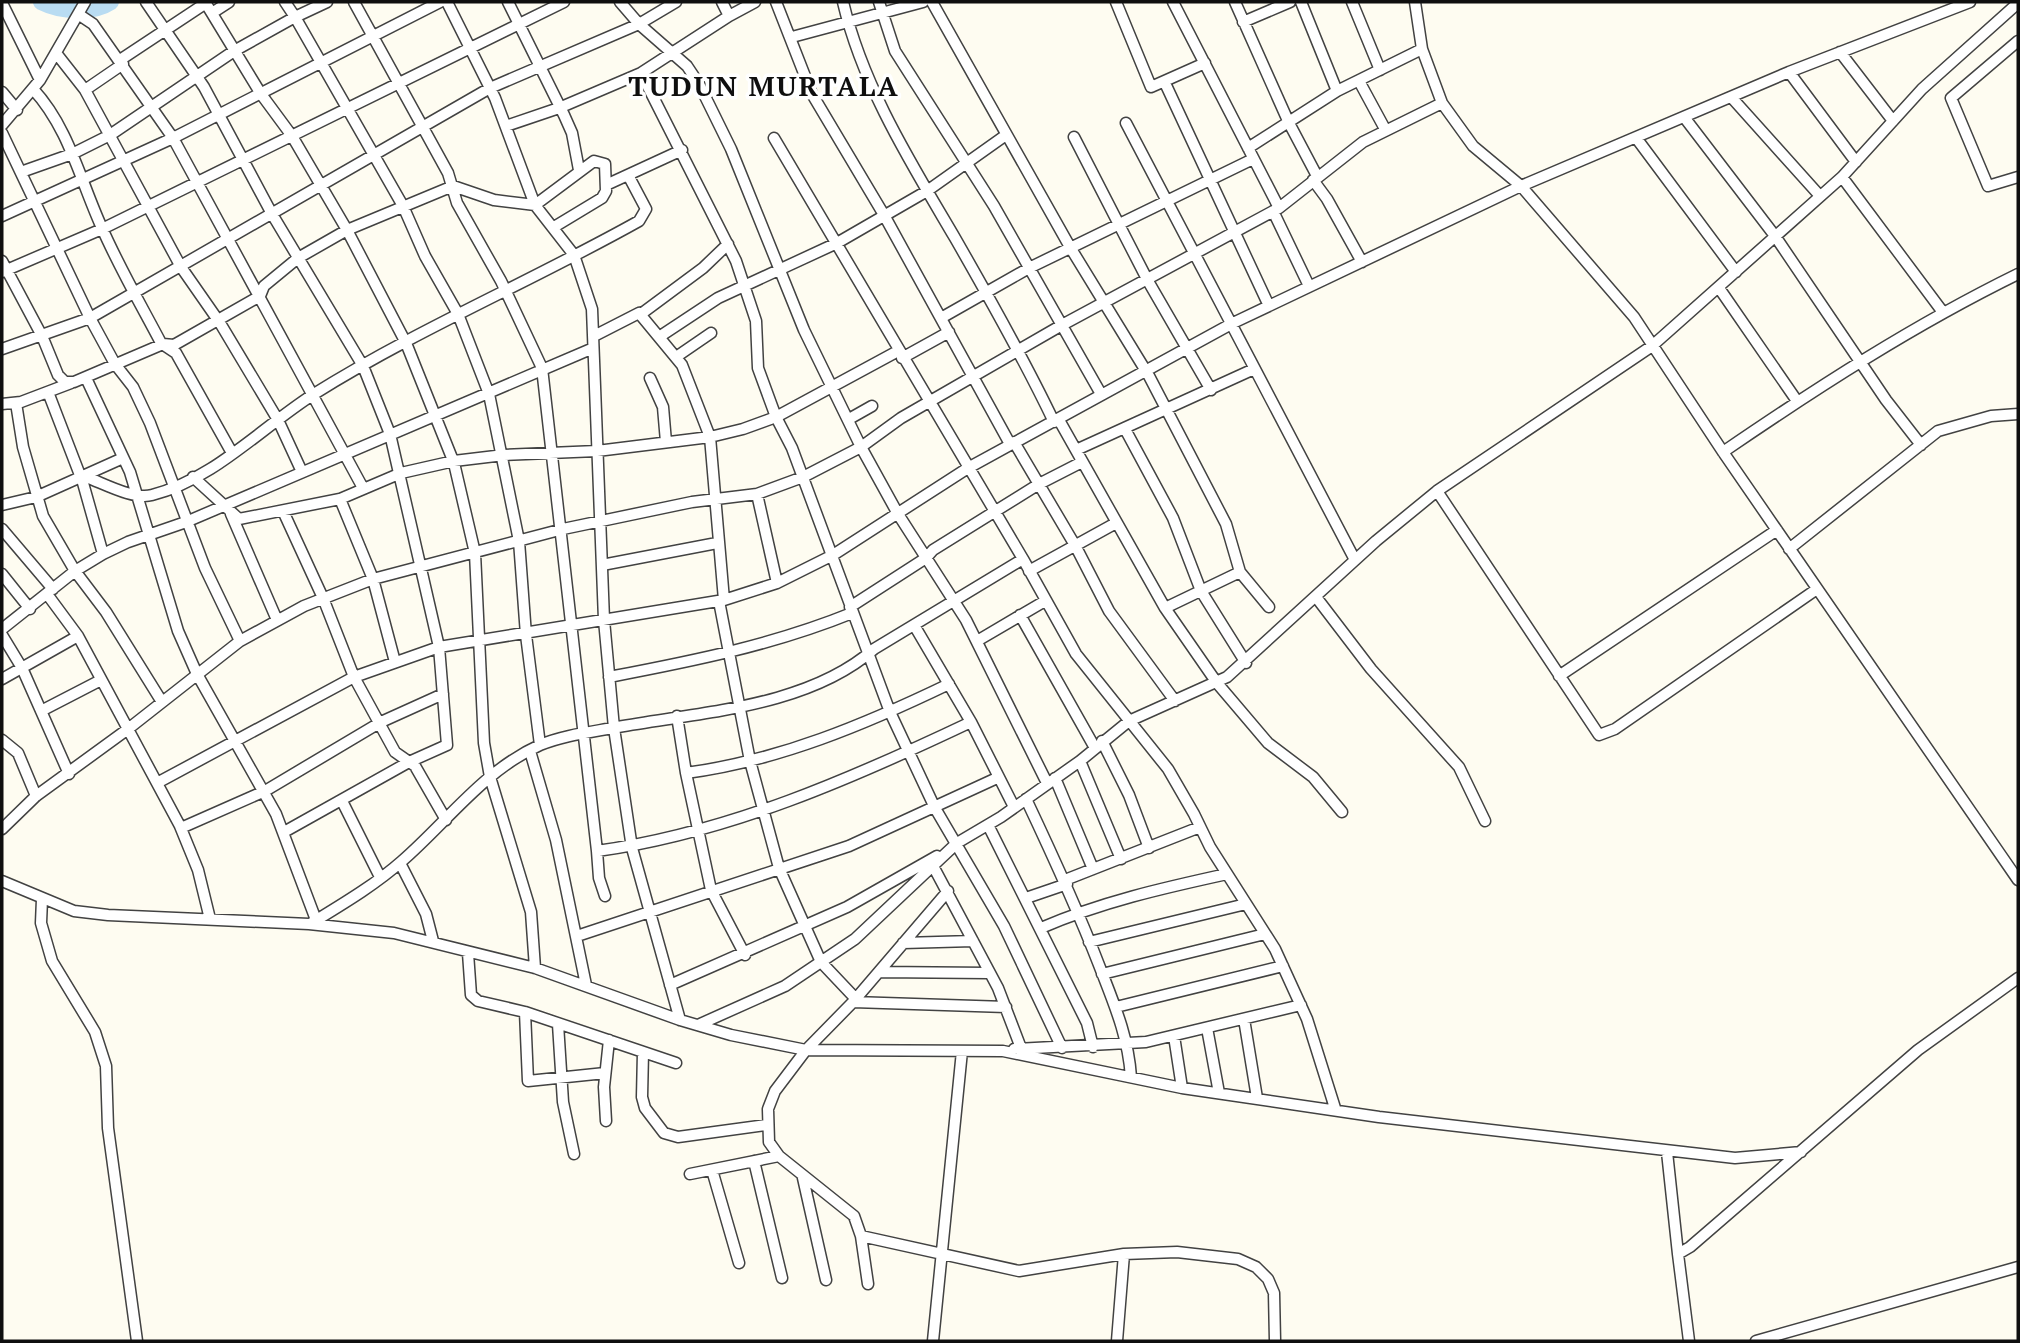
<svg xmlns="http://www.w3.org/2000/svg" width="2020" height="1343" viewBox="0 0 2020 1343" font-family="'PT Serif',serif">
  <rect width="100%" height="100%" fill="#fefcf1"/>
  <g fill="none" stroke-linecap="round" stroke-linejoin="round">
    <path stroke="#b9dcf2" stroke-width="16" d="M41 2C61 12 93 14 111 2"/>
    <defs>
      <path id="minor" d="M146 2 204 87 272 214 363 366 390 434 439 647 447 745 409 762 284 832
        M205 2 261 94 292 136 347 230 406 343 454 463 475 553 484 743 490 777 531 912 535 968
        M285 2 295 17 327 2
        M354 2 448 173 457 203 501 281 542 368 597 851C728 833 853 778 971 722
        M447 2 495 98 535 205 574 255 592 309 604 620 614 728 632 848 680 1020
        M508 2 564 115 572 133 579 170
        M620 2 639 24 687 66 699 84 731 149 804 330 861 447 898 514 966 620 1047 783
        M776 2 812 94 884 215 1010 444
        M843 2C863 87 911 163 955 238 990 299 1024 359 1054 422
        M879 2 895 51 994 206 1101 394
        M932 2 1070 247 1149 376 1226 524 1240 572 1269 607
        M1116 2 1151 87 1205 63
        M1173 2 1279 208
        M1235 2 1289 123 1317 176
        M1301 2 1337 91
        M1352 2 1380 70
        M1415 2 1422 49 1442 103 1473 146 1521 186 1634 317 1723 452 2018 880
        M2 3 40 80
        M212 13 229 2
        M78 14 93 24 173 138 363 488
        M729 16 755 2
        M1243 22 1290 2
        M792 37 923 2
        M2018 41 1951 98 1988 186 2018 177
        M1840 52 1893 121
        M56 53 85 90 181 267 220 323 278 420 302 472
        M120 60 206 3
        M1789 72 1856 162
        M641 73 736 261 756 321 758 368 776 417 792 448 890 712 935 808 1004 926 1062 1048
        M1359 81 1385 129
        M1165 83 1269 306
        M33 89C69 128 80 180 102 228 119 267 141 305 161 343L176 353 232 453
        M85 90 123 64
        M2 92 17 110
        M1732 98 1820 196
        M1684 117 1775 236 1886 400 1921 445
        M1126 123 1355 560
        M2 125 40 80 85 2
        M506 126 559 108 641 73 729 16 722 2
        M2 133 90 318 115 364 133 387 150 423 205 568 240 641
        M1074 137 1148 281 1211 390
        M774 138 1023 559 1076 654 1168 769 1194 814 1210 847 1275 949 1307 1019 1335 1108
        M1637 139 1736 272
        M1248 148 1337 91 1422 49
        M21 172 72 154 110 135 234 51 295 17 403 206 425 256 458 314 489 394 519 541 526 635 540 745
        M1842 177 1942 311
        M1313 180 1327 199 1362 262
        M606 185 682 150
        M1273 211 1309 286
        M2 216 173 138 440 2
        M2 261 42 336 58 375 65 382H74L163 344 174 345 260 296 264 286 298 258 347 230 453 186 494 200 535 205 594 161 605 164 606 191 602 198 554 227
        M2 272 102 229 564 2
        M1719 288 1797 401
        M641 314 703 268 728 244
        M941 318 1029 268 1253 159
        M594 336 639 313 682 365 710 437 724 600
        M659 337 718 298 837 243 927 191 1006 135
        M2 349 90 318 490 88 639 24 676 2
        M676 357 711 333
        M902 358 949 332
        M86 378 130 472 178 631 197 674 276 814 316 920
        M650 378 663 407 666 442
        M48 392 83 483 103 554
        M16 403 23 447 43 516 75 571 106 612 162 702
        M2 404 21 402 71 383
        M849 419 872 406
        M1059 420 1165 608 1217 683 1268 743 1313 777 1342 812
        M1125 429 1173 518 1201 591 1246 663
        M1014 442 1076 547 1109 611 1175 701
        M1076 450 1254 369
        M1723 452C1818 387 1914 325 2018 274
        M86 477C103 483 133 500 152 495 213 480 262 427 314 394 418 329 532 281 639 221L646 209 628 175
        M193 477 239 519 340 499 401 473 454 461 504 455 597 451 710 437 743 429 776 417 898 351
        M1437 491 1599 735 1615 729 1817 589
        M757 494 777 583
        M340 499 373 579 395 662
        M2 505 36 497 123 458
        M283 511 323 598 354 677 395 752 415 766 446 820
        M231 514 277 620
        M2 529 53 589
        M1789 549 1938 431 1991 416 2018 414
        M602 565 717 543
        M1029 571 1116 523
        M2 574 30 609
        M47 594 78 636 180 826 198 870 210 919
        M1316 597 1371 669 1459 767 1485 821
        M719 601 750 761 779 868 821 962 856 999
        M850 607 926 558 933 550 1039 484 1082 462
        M1165 608 1240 572
        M1020 615 1095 748
        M914 625 971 722 1014 807
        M2 629 75 571 103 554 128 542 186 522 591 349
        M2 635 22 668 69 774
        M977 641 1045 601
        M1559 676 1777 530
        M609 677C693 661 773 645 852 613
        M2 679 78 636
        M41 711 101 680
        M677 716 686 773C778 761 866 724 949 684
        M2 740 18 753 36 796
        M1102 741 1129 795 1149 848
        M530 751 556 840 586 985
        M1080 761 1121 859
        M686 773 711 890 745 955
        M1055 778 1093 869
        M157 783 354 677 439 647 724 600 777 583 833 555 968 468 1233 323 1521 186 1789 72 1970 2
        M1026 799C1052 854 1077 908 1099 965 1114 1004 1128 1035 1131 1077
        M342 801 380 877
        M988 825 1087 1023 1093 1047
        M181 828 265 791 381 722 443 694
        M2 829 36 796 128 729 240 641 304 606 373 579 563 529 692 502 757 494 803 477 861 447 901 418 1062 325 1279 208 1363 142 1442 103
        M597 851 599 878 605 896
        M400 863 426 914 433 941
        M932 864 998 988 1021 1048
        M1065 880 1200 827
        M2 881 74 911 108 915 309 924 394 933 535 968 680 1020 731 1035 806 1050 1003 1051 1182 1088 1379 1117 1735 1158 1801 1152
        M1026 898 1067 884
        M42 899 41 923 52 961 95 1032 106 1066 108 1128 137 1341
        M310 924C341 905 375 885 402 861 447 822 484 770 540 745 564 735 592 732 618 727 701 712 808 707 874 649L1023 559
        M1041 928C1101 902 1163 888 1227 874
        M577 936 849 846 997 778
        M1089 942 1246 904
        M903 943 973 941
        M468 953 471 995 478 1001 525 1012 676 1063
        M879 972 989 973
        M1102 974 1265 934
        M670 985 847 907 937 856
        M853 1002 1006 1007
        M1116 1007 1283 966
        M525 1012 528 1081 605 1073
        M1244 1019 1257 1098
        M558 1024 563 1102 574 1154
        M698 1025 785 986 855 939 957 843 1001 817 1080 761 1129 721 1227 677 1376 541 1437 491 1652 346 1842 177 1922 89 2018 3
        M1207 1028 1219 1093
        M1174 1036 1182 1088
        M1014 1049 1146 1042 1301 1005
        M643 1052 642 1097 645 1108 664 1133 678 1137 766 1125
        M606 1121 604 1087 609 1040
        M1667 1152 1678 1254
        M754 1161 782 1278
        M712 1170 739 1263
        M690 1174 779 1156
        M803 1178 826 1280
        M861 1236 1019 1271 1124 1254 1177 1252 1238 1259 1256 1267 1268 1279 1274 1293 1275 1341
        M868 1284 861 1236 854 1216 779 1156 769 1142 768 1109 775 1091 806 1050 853 1002 948 891
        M933 1341 962 1051
        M1117 1341 1124 1254
        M1689 1341 1678 1254 1690 1247 1918 1050 2018 978
        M1756 1341 2018 1267"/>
    </defs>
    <use href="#minor" stroke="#424242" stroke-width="13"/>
    <use href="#minor" stroke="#fff" stroke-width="10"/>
  </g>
  <g text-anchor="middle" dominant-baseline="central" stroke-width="7" stroke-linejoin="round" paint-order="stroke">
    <g font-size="28" font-weight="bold" letter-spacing="2" fill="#0f0f0f" stroke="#fff">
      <text x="764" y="85">TUDUN MURTALA</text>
    </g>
  </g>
  <rect width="2020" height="1343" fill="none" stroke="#0f0f0f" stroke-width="7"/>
</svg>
